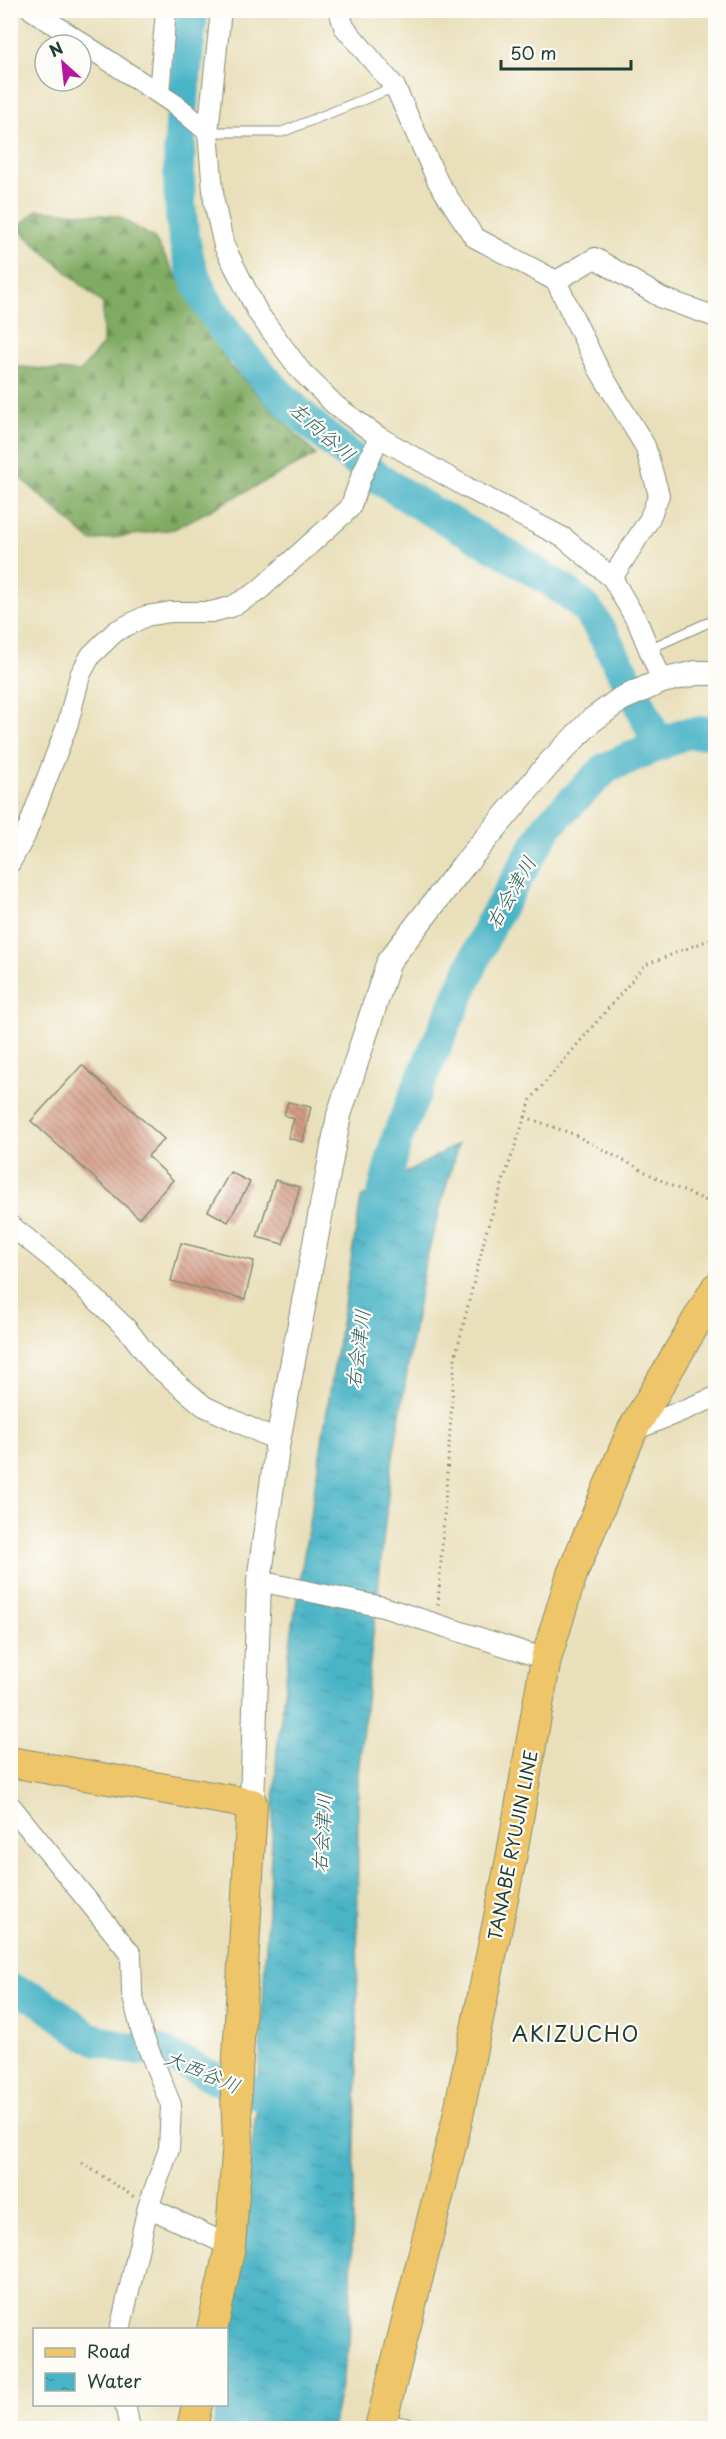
<svg xmlns="http://www.w3.org/2000/svg" width="726" height="2439" viewBox="0 0 726 2439" font-family="'Playpen Sans','Klee One',sans-serif">
  <defs>
    <pattern id="forest-firs" width="22" height="20" patternUnits="userSpaceOnUse" patternTransform="scale(1.5)"><rect width="22" height="20" fill="#80ab62"/><path d="M5 1l3.5 6h-7zM16 11l3.5 6h-7z" fill="#688c52"/></pattern>
    <pattern id="water-ripples" width="26" height="14" patternUnits="userSpaceOnUse" patternTransform="scale(1.5)"><rect width="26" height="14" fill="#49b4c6"/><path d="M2 4q2-2 4 0t4 0M15 11q2-2 4 0t4 0" fill="none" stroke="#3c94a2"/></pattern>
    <pattern id="building-back-hatch" width="6" height="6" patternUnits="userSpaceOnUse" patternTransform="scale(1.5)"><rect width="6" height="6" fill="#d49c87"/><path d="M-1 5l2 2M0 0l6 6M5-1l2 2" fill="none" stroke="#ab806f"/></pattern>
  </defs>
  <rect width="100%" height="100%" fill="#fdfcf7"/>
  <filter id="ink" filterUnits="userSpaceOnUse"><feTurbulence type="fractalNoise" baseFrequency=".0167" numOctaves="2"/><feDisplacementMap in="SourceGraphic" scale="12" xChannelSelector="R" yChannelSelector="G"/><feConvolveMatrix kernelMatrix="1 2 1 2 8 2 1 2 1" color-interpolation-filters="sRGB"/></filter>
  <filter id="wash" filterUnits="userSpaceOnUse"><feTurbulence type="fractalNoise" baseFrequency=".008" numOctaves="4" result="noise"/><feDisplacementMap in="SourceGraphic" scale="24" xChannelSelector="R" yChannelSelector="G"/><feGaussianBlur stdDeviation="1.35" result="paint"/><feColorMatrix in="noise" values="0 0 0 0 0 0 0 0 0 0 0 0 0 0 0 0 0 1.4 0 .05"/><feComposite in="paint" operator="in"/></filter>
  <g filter="url(#wash)">
    <rect width="100%" height="100%" fill="#e9dfba"/>
    <path fill="url(#forest-firs)" stroke="#50744b" stroke-width="1.5" d="M37 210 118 216 154 238 230 366 316 455 174 529 91 541 11 469V366L80 372 103 344V304L17 228Z"/>
    <path fill="url(#water-ripples)" stroke="#34787d" stroke-width="1.5" d="M458 1144 424 1267 390 1476 358 1775 357 2074 349 2348 332 2428H213L217 2405 226 2404 227 2337 257 2105 277 1750 292 1630 361 1198Z"/>
    <g fill="none" stroke-linecap="round" stroke-linejoin="round">
      <path stroke="#49b4c6" stroke-width="32" d="M192 10C185 89 169 179 188 256 209 344 336 454 411 499 457 527 505 551 550 581 559 587 569 593 577 600 595 616 605 638 616 659 632 687 646 714 657 744
        M375 1226 397 1138 423 1075 490 925 548 825 606 768 684 734 716 731
        M10 1989 36 1998 89 2037 124 2048 160 2051 219 2080 297 2107"/>
    </g>
    <g id="blocks">
      <path fill="url(#building-back-hatch)" d="M82 1065 164 1139 148 1156 173 1180 139 1218 31 1121Z
        M288 1102 311 1107 303 1142 288 1138 294 1119 284 1115Z
        M230 1172 250 1182 228 1222 208 1211Z
        M275 1180 300 1187 283 1244 257 1237Z
        M181 1243 254 1261 245 1299 171 1281Z"/>
    </g>
  </g>
  <g filter="url(#ink)">
    <use href="#blocks" fill-opacity="0" stroke="#848e77" stroke-width="1.5"/>
    <g fill="none" stroke-linecap="round" stroke-linejoin="round">
      <defs>
        <path id="service" d="M208 132H282L395 87
          M649 649 716 619"/>
        <path id="minor" d="M32 10 176 105 208 132
          M221 10 208 132 214 202 224 246 258 313 300 370 336 406 379 437 466 487 564 538 612 578 638 623 662 681
          M339 10 344 27 395 87 438 182 474 237 556 281 598 368 645 446 659 495 649 520 612 578
          M159 93 166 10
          M556 281 595 258 662 298 716 317
          M10 863 25 836 68 723 80 675 91 655 116 631 146 616 171 612H211L231 607 257 592 350 508 361 477 379 437
          M10 1225 60 1265 128 1330 154 1364 204 1406 278 1441
          M632 1431 716 1397
          M259 1581 383 1607 546 1659
          M10 1805 131 1954 132 1993 142 2033 171 2105 169 2149 148 2207 120 2330
          M148 2207 230 2246
          M125 2404 130 2428
          M381 2425 405 2428"/>
        <path id="tertiary" d="M252 1804 259 1581 278 1441 339 1115 389 961 463 866 548 765 591 721 621 699 662 681 696 673H716"/>
        <path id="primary" d="M10 1762 252 1804 236 2093 238 2141 230 2246 212 2330
          M192 2428 197 2404
          M380 2428 457 2121 511 1859 546 1659 572 1574 632 1431 716 1288"/>
      </defs>
      <use href="#service" stroke="#848e77" stroke-width="11"/>
      <use href="#minor" stroke="#848e77" stroke-width="22"/>
      <use href="#tertiary" stroke="#848e77" stroke-width="26"/>
      <use href="#primary" stroke="#848e77" stroke-width="32"/>
      <path stroke="#848e77" stroke-width="3" stroke-dasharray="1.5 4.5" stroke-linecap="butt" d="M525 1117 573 1134 672 1186 716 1205
        M438 1605 455 1358 487 1229 531 1099 645 965 716 937
        M82 2163 134 2197"/>
      <use href="#service" stroke="#fff" stroke-width="9"/>
      <use href="#minor" stroke="#fff" stroke-width="20"/>
      <use href="#tertiary" stroke="#fff" stroke-width="24"/>
      <use href="#primary" stroke="#eec569" stroke-width="30"/>
    </g>
  </g>
  <g text-anchor="middle" dominant-baseline="central" stroke-width="4.5" stroke-linejoin="round" paint-order="stroke">
    <g font-size="18" fill="#1f3d34" stroke="#fdfcf7">
      <text transform="translate(512 1845) rotate(-79)">TANABE RYUJIN LINE</text>
    </g>
    <g font-size="20" font-style="italic" fill="#2c6160" stroke="#fdfcf7">
      <text transform="translate(323 431) rotate(41)">左向谷川</text>
      <text transform="translate(510 892) rotate(-60)">右会津川</text>
      <text transform="translate(357 1349) rotate(-83)">右会津川</text>
      <text transform="translate(321 1833) rotate(-86)">右会津川</text>
      <text transform="translate(203 2071) rotate(23)">大西谷川</text>
    </g>
    <g font-size="21" letter-spacing="1.5" fill="#1f3d34" stroke="#fdfcf7">
      <text x="576" y="2033">AKIZUCHO</text>
    </g>
  </g>
  <rect width="726" height="2439" fill="none" stroke="#fdfcf7" stroke-width="36"/>
  <rect x="33" y="2328" width="195" height="78" fill="#fdfcf7" stroke="#a4b0a9" stroke-width="1.5"/>
  <rect x="45" y="2348" width="30" height="9" fill="#eec569" stroke="#a4b0a9" stroke-width="1.5"/>
  <text x="87" y="2358" font-size="18" fill="#1f3d34">Road</text>
  <rect x="45" y="2373" width="30" height="18" fill="url(#water-ripples)" stroke="#a4b0a9" stroke-width="1.5"/>
  <text x="87" y="2388" font-size="18" fill="#1f3d34">Water</text>
  <g transform="translate(63 63) rotate(333)"><circle r="28" fill="#fdfcf7" stroke="#a4b0a9" stroke-width="1.5"/>
  <path d="M0-4.5L10 22L0 15L-10 22Z" fill="#b5179e"/>
  <text y="-9" font-size="16" font-weight="bold" text-anchor="middle" fill="#1f3d34">N</text>
  </g>
  <path d="M501 60v9h130v-9" fill="none" stroke="#1f3d34" stroke-width="3"/>
  <text x="510" y="60" font-size="18" fill="#1f3d34" stroke="#fdfcf7" stroke-width="4.5" paint-order="stroke">50 m</text>
</svg>
